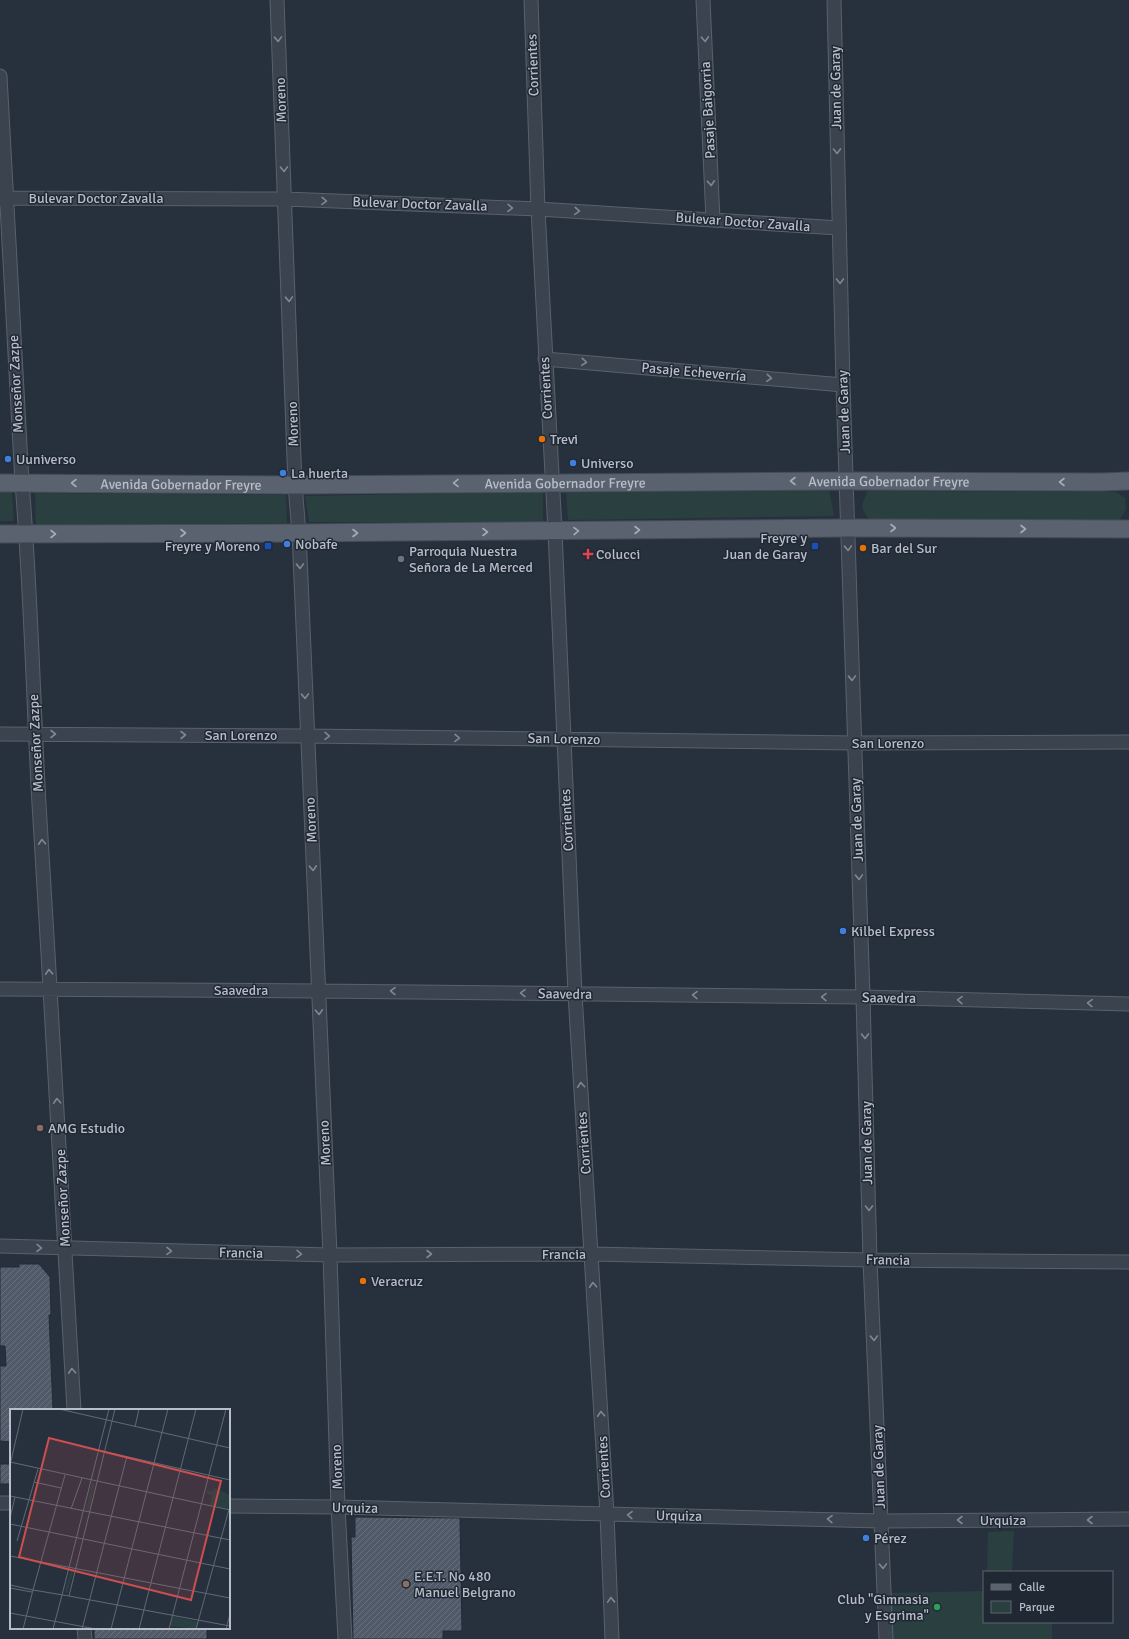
<svg xmlns="http://www.w3.org/2000/svg" width="1129" height="1639" viewBox="0 0 1129 1639" font-family="Signika,sans-serif">
  <defs>
    <pattern id="building-hatch" width="6" height="6" patternUnits="userSpaceOnUse"><rect width="6" height="6" fill="#505a68"/><path d="M-1 1l2-2M0 6l6-6M5 7l2-2" fill="none" stroke="#67707c"/></pattern>
  </defs>
  <rect width="100%" height="100%" fill="#27313e"/>
  <path fill="#2a3f40" d="M829 488 834 516 568 520 566 493Z
    M868 491 1116 492 1125 498 1126 509 1119 521H870C860 508 861 506 868 491Z
    M0 492H12L14 521H0Z
    M543 492V523L309 522 305 496Z
    M35 493 286 495 287 523 36 525Z
    M1014 1531 1012 1572H987L988 1532Z
    M984 1591V1622H1052V1639H892L890 1593Z"/>
  <path fill="url(#building-hatch)" stroke="#222a35" d="M19 1264H39L50 1277 51 1315H49L53 1410H11V1442L0 1441V1366H6L5 1346H0V1267H19Z
    M0 1464H11V1484H0Z
    M355 1517 460 1518 462 1631H443V1639H353L351 1537H355Z
    M94 1628H207V1639H94Z"/>
  <g fill="none" stroke-linecap="round" stroke-linejoin="round">
    <defs>
      <path id="minor" d="M277 0 295 485 299 533 330 1255 338 1507 345 1639
        M531 0 538 209 555 531 575 994 607 1514 612 1639
        M703 0 713 220
        M834 0 843 385 863 997 870 1260 886 1639
        M0 76 22 483C31 590 33 697 39 804 51 1006 64 1208 74 1410
        M0 200 6 198 285 199 538 209 839 228
        M545 359 843 385
        M0 734 307 736 854 743 1129 742
        M0 989 318 991 863 997 1129 1004
        M0 1246 330 1255 591 1254 870 1260 1129 1262
        M0 1503H11
        M229 1506 338 1507 881 1521 1129 1519
        M84 1628 85 1639"/>
      <g id="major">
        <path id="s1" d="M0 483 295 485 846 481 1101 482 1129 481"/>
        <path d="M0 534 299 533 848 528 1129 529"/>
      </g>
    </defs>
    <use href="#minor" stroke="#59616c" stroke-width="15"/>
    <use href="#major" stroke="#444c57" stroke-width="19"/>
    <use href="#minor" stroke="#3b434e" stroke-width="13"/>
    <use href="#major" stroke="#59626e" stroke-width="17"/>
  </g>
  <defs><path id="oneway-chevron" d="M-2-3.5L2.5 0L-2 3.5" fill="none" stroke-width="1.6" stroke-linecap="round" stroke-linejoin="round"/></defs>
  <g stroke="#7f8792">
    <use href="#oneway-chevron" transform="translate(278 39) rotate(88)"/>
    <use href="#oneway-chevron" transform="translate(705 39) rotate(87)"/>
    <use href="#oneway-chevron" transform="translate(837 151) rotate(89)"/>
    <use href="#oneway-chevron" transform="translate(284 169) rotate(88)"/>
    <use href="#oneway-chevron" transform="translate(711 183) rotate(87)"/>
    <use href="#oneway-chevron" transform="translate(324 201) rotate(2)"/>
    <use href="#oneway-chevron" transform="translate(510 208) rotate(2)"/>
    <use href="#oneway-chevron" transform="translate(577 211) rotate(4)"/>
    <use href="#oneway-chevron" transform="translate(840 281) rotate(89)"/>
    <use href="#oneway-chevron" transform="translate(289 299) rotate(88)"/>
    <use href="#oneway-chevron" transform="translate(584 362) rotate(5)"/>
    <use href="#oneway-chevron" transform="translate(769 378) rotate(5)"/>
    <use href="#oneway-chevron" transform="translate(848 548) rotate(88)"/>
    <use href="#oneway-chevron" transform="translate(300 566) rotate(88)"/>
    <use href="#oneway-chevron" transform="translate(852 678) rotate(88)"/>
    <use href="#oneway-chevron" transform="translate(305 696) rotate(88)"/>
    <use href="#oneway-chevron" transform="translate(53 734)"/>
    <use href="#oneway-chevron" transform="translate(183 735)"/>
    <use href="#oneway-chevron" transform="translate(327 736) rotate(1)"/>
    <use href="#oneway-chevron" transform="translate(457 738) rotate(1)"/>
    <use href="#oneway-chevron" transform="translate(42 842) rotate(-93)"/>
    <use href="#oneway-chevron" transform="translate(313 868) rotate(87)"/>
    <use href="#oneway-chevron" transform="translate(859 877) rotate(88)"/>
    <use href="#oneway-chevron" transform="translate(49 972) rotate(-93)"/>
    <use href="#oneway-chevron" transform="translate(393 991) rotate(-179)"/>
    <use href="#oneway-chevron" transform="translate(523 993) rotate(-179)"/>
    <use href="#oneway-chevron" transform="translate(695 995) rotate(-179)"/>
    <use href="#oneway-chevron" transform="translate(824 997) rotate(-179)"/>
    <use href="#oneway-chevron" transform="translate(960 1000) rotate(-179)"/>
    <use href="#oneway-chevron" transform="translate(1090 1003) rotate(-178)"/>
    <use href="#oneway-chevron" transform="translate(319 1012) rotate(87)"/>
    <use href="#oneway-chevron" transform="translate(865 1036) rotate(89)"/>
    <use href="#oneway-chevron" transform="translate(581 1085) rotate(-94)"/>
    <use href="#oneway-chevron" transform="translate(57 1101) rotate(-93)"/>
    <use href="#oneway-chevron" transform="translate(869 1208) rotate(89)"/>
    <use href="#oneway-chevron" transform="translate(39 1248) rotate(2)"/>
    <use href="#oneway-chevron" transform="translate(169 1251) rotate(1)"/>
    <use href="#oneway-chevron" transform="translate(299 1254) rotate(1)"/>
    <use href="#oneway-chevron" transform="translate(429 1254)"/>
    <use href="#oneway-chevron" transform="translate(593 1285) rotate(-93)"/>
    <use href="#oneway-chevron" transform="translate(874 1338) rotate(88)"/>
    <use href="#oneway-chevron" transform="translate(72 1371) rotate(-93)"/>
    <use href="#oneway-chevron" transform="translate(601 1414) rotate(-93)"/>
    <use href="#oneway-chevron" transform="translate(630 1515) rotate(-179)"/>
    <use href="#oneway-chevron" transform="translate(830 1519) rotate(-179)"/>
    <use href="#oneway-chevron" transform="translate(960 1520) rotate(180)"/>
    <use href="#oneway-chevron" transform="translate(1090 1520) rotate(180)"/>
    <use href="#oneway-chevron" transform="translate(883 1566) rotate(88)"/>
    <use href="#oneway-chevron" transform="translate(611 1600) rotate(-92)"/>
  </g>
  <g stroke="#a4acb7">
    <use href="#oneway-chevron" transform="translate(793 481) rotate(180)"/>
    <use href="#oneway-chevron" transform="translate(1062 482) rotate(-180)"/>
    <use href="#oneway-chevron" transform="translate(74 483) rotate(-180)"/>
    <use href="#oneway-chevron" transform="translate(456 483) rotate(179)"/>
    <use href="#oneway-chevron" transform="translate(893 528)"/>
    <use href="#oneway-chevron" transform="translate(1023 529)"/>
    <use href="#oneway-chevron" transform="translate(637 530)"/>
    <use href="#oneway-chevron" transform="translate(576 531) rotate(-1)"/>
    <use href="#oneway-chevron" transform="translate(485 532)"/>
    <use href="#oneway-chevron" transform="translate(183 533)"/>
    <use href="#oneway-chevron" transform="translate(355 533)"/>
    <use href="#oneway-chevron" transform="translate(53 534)"/>
  </g>
  <g fill="#e8710a" stroke="#202833" stroke-width="1.5">
    <circle cx="542" cy="439" r="4"/>
    <circle cx="863" cy="548" r="4"/>
    <circle cx="363" cy="1281" r="4"/>
  </g>
  <g fill="#3f7fe0" stroke="#202833" stroke-width="1.5">
    <circle cx="8" cy="459" r="4"/>
    <circle cx="573" cy="463" r="4"/>
    <circle cx="283" cy="473" r="4"/>
    <circle cx="287" cy="544" r="4"/>
    <circle cx="843" cy="931" r="4"/>
    <circle cx="866" cy="1538" r="4"/>
  </g>
  <g fill="#1a4fb4" stroke="#202833" stroke-width="1.5">
    <rect x="264" y="542" width="8" height="8" rx="2"/>
    <rect x="811" y="542" width="8" height="8" rx="2"/>
  </g>
  <path fill="#e0444e" stroke="#202833" stroke-width="1.5" d="M586 548h4v4h4v4h-4v4h-4v-4h-4v-4h4z"/>
  <circle fill="#6b7280" stroke="#202833" stroke-width="1.5" cx="401" cy="559" r="4"/>
  <g fill="#8d6e63" stroke="#202833" stroke-width="1.5">
    <circle cx="40" cy="1128" r="4"/>
    <circle cx="406" cy="1584" r="4"/>
  </g>
  <circle fill="#2e9e5b" stroke="#202833" stroke-width="1.5" cx="937" cy="1607" r="4"/>
  <g text-anchor="middle" dominant-baseline="central" stroke-width="3" stroke-linejoin="round" paint-order="stroke">
    <g font-size="14" fill="#b7bec9" stroke="#202833">
      <text transform="translate(533 65) rotate(-92)">Corrientes</text>
      <text transform="translate(836 88) rotate(-91)">Juan de Garay</text>
      <text transform="translate(281 100) rotate(-92)">Moreno</text>
      <text transform="translate(708 110) rotate(-93)">Pasaje Baigorria</text>
      <text x="96" y="198">Bulevar Doctor Zavalla</text>
      <text transform="translate(420 204) rotate(2)">Bulevar Doctor Zavalla</text>
      <text transform="translate(743 222) rotate(4)">Bulevar Doctor Zavalla</text>
      <text transform="translate(694 372) rotate(5)">Pasaje Echeverría</text>
      <text transform="translate(16 384) rotate(-93)">Monseñor Zazpe</text>
      <text transform="translate(546 388) rotate(-93)">Corrientes</text>
      <text transform="translate(844 412) rotate(-92)">Juan de Garay</text>
      <text transform="translate(293 424) rotate(-92)">Moreno</text>
      <text stroke="none"><textPath href="#s1" startOffset="889">Avenida Gobernador Freyre</textPath></text>
      <text stroke="none"><textPath href="#s1" startOffset="565">Avenida Gobernador Freyre</textPath></text>
      <text stroke="none"><textPath href="#s1" startOffset="181">Avenida Gobernador Freyre</textPath></text>
      <text x="241" y="735">San Lorenzo</text>
      <text transform="translate(564 739) rotate(1)">San Lorenzo</text>
      <text transform="translate(36 743) rotate(-93)">Monseñor Zazpe</text>
      <text x="888" y="743">San Lorenzo</text>
      <text transform="translate(311 820) rotate(-93)">Moreno</text>
      <text transform="translate(567 820) rotate(-93)">Corrientes</text>
      <text transform="translate(857 820) rotate(-92)">Juan de Garay</text>
      <text x="241" y="990">Saavedra</text>
      <text transform="translate(565 994) rotate(1)">Saavedra</text>
      <text transform="translate(889 998) rotate(1)">Saavedra</text>
      <text transform="translate(325 1143) rotate(-93)">Moreno</text>
      <text transform="translate(584 1143) rotate(-94)">Corrientes</text>
      <text transform="translate(867 1143) rotate(-91)">Juan de Garay</text>
      <text transform="translate(63 1198) rotate(-93)">Monseñor Zazpe</text>
      <text transform="translate(241 1253) rotate(1)">Francia</text>
      <text x="564" y="1254">Francia</text>
      <text transform="translate(888 1260) rotate(1)">Francia</text>
      <text transform="translate(337 1467) rotate(-92)">Moreno</text>
      <text transform="translate(604 1467) rotate(-93)">Corrientes</text>
      <text transform="translate(879 1467) rotate(-92)">Juan de Garay</text>
      <text transform="translate(355 1508) rotate(1)">Urquiza</text>
      <text transform="translate(679 1516) rotate(1)">Urquiza</text>
      <text x="1003" y="1520">Urquiza</text>
    </g>
    <g font-size="14" fill="#b7bec9" stroke="#202833" text-anchor="start">
      <text x="550" y="439">Trevi</text>
      <text x="16" y="459">Uuniverso</text>
      <text x="581" y="463">Universo</text>
      <text x="291" y="473">La huerta</text>
      <text x="807" y="538" text-anchor="end">Freyre y<tspan x="807" dy="16">Juan de Garay</tspan></text>
      <text x="295" y="544">Nobafe</text>
      <text x="260" y="546" text-anchor="end">Freyre y Moreno</text>
      <text x="871" y="548">Bar del Sur</text>
      <text x="409" y="551">Parroquia Nuestra<tspan x="409" dy="16">Señora de La Merced</tspan></text>
      <text x="596" y="554">Colucci</text>
      <text x="851" y="931">Kilbel Express</text>
      <text x="48" y="1128">AMG Estudio</text>
      <text x="371" y="1281">Veracruz</text>
      <text x="874" y="1538">Pérez</text>
      <text x="414" y="1576">E.E.T. No 480<tspan x="414" dy="16">Manuel Belgrano</tspan></text>
      <text x="929" y="1599" text-anchor="end">Club "Gimnasia<tspan x="929" dy="16">y Esgrima"</tspan></text>
    </g>
  </g>
  <g transform="translate(10 1409)">
    <rect width="220" height="220" fill="#27313e"/>
    <path d="M82 73 85 74 79 102 76 101ZM204 79 220 86 218 100 200 96 202 86 196 84 197 81 203 83ZM61 160H64L57 185 55 182ZM162 207 188 213 186 220 160 217Z" fill="#2a3f40"/>
    <path fill="none" stroke="#616976" stroke-width="1" d="M49 0 220 39M125 18 129 0M79 39 220 71M0 53 220 101M0 56 13 0M24 73 51 79M0 87 220 131M61 100 72 69M0 109 5 88M0 115 220 160M7 132 28 60M0 147 220 189M0 176 23 181 55 66M0 179 22 183M52 186 99 0M59 187 220 217M0 204 86 220M13 220 23 181 59 187 105 0M43 220 52 186M72 220 117 47M101 220 158 0M129 220 186 0M159 220 216 0M186 220 220 97M216 220 220 205"/>
    <path fill="#ce4e50" fill-opacity="0.15" stroke="#ce4e50" stroke-width="2" d="M39 29 211 72 181 191 9 148Z"/>
    <rect width="220" height="220" fill="none" stroke="#b7bec9" stroke-width="2"/>
  </g>
  <rect x="983" y="1571" width="130" height="52" fill="#202833" stroke="#5c646f"/>
  <rect x="991" y="1584" width="20" height="6" fill="#59626e" stroke="#5c646f"/>
  <text x="1019" y="1591" font-size="12" fill="#b7bec9">Calle</text>
  <rect x="991" y="1601" width="20" height="12" fill="#2a3f40" stroke="#5c646f"/>
  <text x="1019" y="1611" font-size="12" fill="#b7bec9">Parque</text>
</svg>
